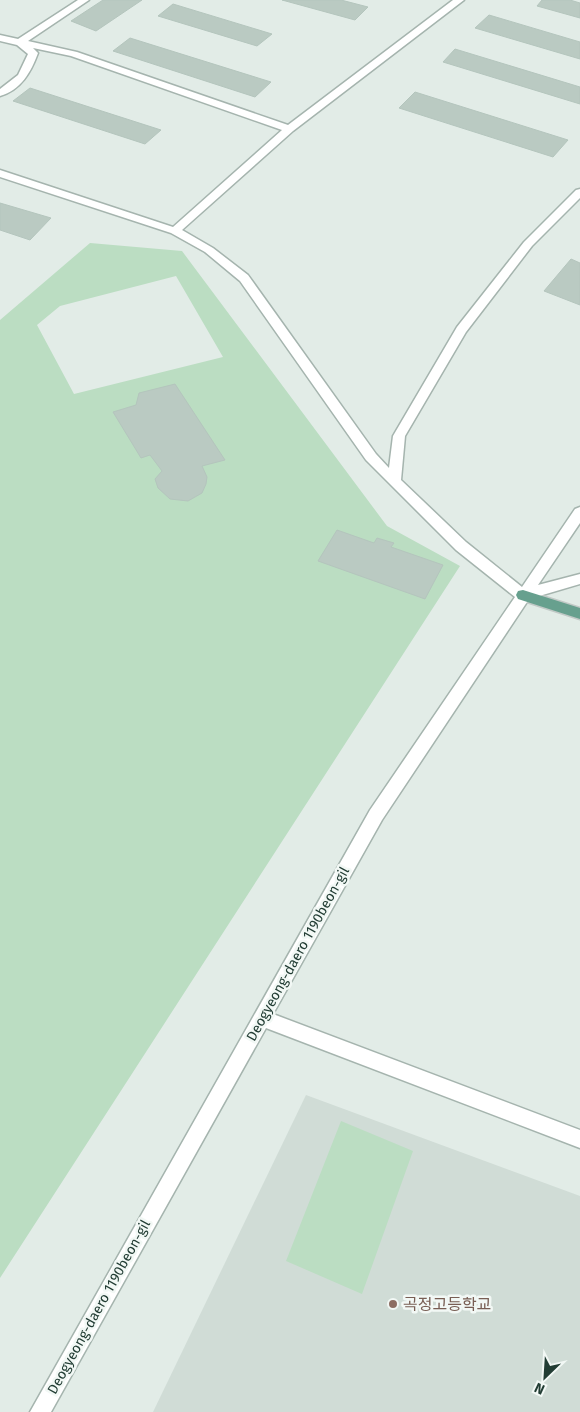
<svg xmlns="http://www.w3.org/2000/svg" width="580" height="1412" viewBox="0 0 580 1412" font-family="'Fira Sans','Noto Sans KR',sans-serif">
  <rect width="100%" height="100%" fill="#e2ece7"/>
  <path fill="#d0dcd6" d="M306 1095 580 1196V1412H153Z"/>
  <path fill="#bbddc2" fill-rule="evenodd" d="M90 243 182 251 387 526 460 566 0 1278V320ZM176 276 223 357 74 394 37 325 60 306Z
    M341 1121 413 1151 362 1294 286 1261Z"/>
  <path fill="#bacac2" stroke="#b4c5bd" d="M103 0H142L96 31 71 21Z
    M282 0H341L368 7 355 20Z
    M542 0H570L580 3V18L537 6Z
    M173 4 272 34 257 46 158 16Z
    M489 15 580 42V59L475 28Z
    M130 38 271 82 255 97 113 51Z
    M455 49 580 87V104L443 62Z
    M30 88 161 130 145 144 13 101Z
    M415 92 568 140 553 157 399 108Z
    M0 203 51 218 30 240 0 230Z
    M571 259 580 263V305L544 291Z
    M175 384 225 460 202 466 207 477 206 484 202 493 188 501 170 499 158 488 155 479 162 471 150 455 141 458 113 412 136 405 139 393Z
    M337 530 374 543 377 538 394 543 391 547 443 565 425 599 318 561Z"/>
  <g fill="none" stroke-linecap="round" stroke-linejoin="round">
    <defs>
      <path id="minor" d="M78 0H89L28 41 77 52 288 125 453 0H464L293 131 182 230 213 248 248 275 376 454 389 468 393 436 457 327 524 242 576 190 580 189V198L532 246 466 332 405 436 401 480 466 542 522 587 575 509 580 507V523L538 585 580 574V584L529 599 382 820 273 1014 580 1130V1148L266 1028 51 1412H30L370 810 515 597 456 550 366 460 240 281 205 252 171 233 0 177V170L173 227 282 130 71 56 33 48 38 53C31 72 21 90 0 96V89L18 75 28 54 17 45 0 41V35L18 39Z"/>
      <path id="major" d="M523 590 580 608V619L518 599 516 595 518 591Z"/>
    </defs>
    <use href="#minor" stroke="#a5b4ae" stroke-width="3"/>
    <use href="#major" stroke="#c1c9c6" stroke-width="3"/>
    <use href="#minor" fill="#fff" fill-rule="evenodd"/>
    <use href="#major" fill="#67a08e" fill-rule="evenodd"/>
  </g>
  <circle fill="#8d6e63" stroke="#f2f8f5" stroke-width="2" cx="393" cy="1304" r="5"/>
  <g text-anchor="middle" dominant-baseline="central" stroke-width="5" stroke-linejoin="round" paint-order="stroke">
    <g font-size="14" fill="#223d34" stroke="#f2f8f5">
      <text transform="translate(298 954) rotate(-61)">Deogyeong-daero 1190beon-gil</text>
      <text transform="translate(99 1307) rotate(-61)">Deogyeong-daero 1190beon-gil</text>
    </g>
    <g font-size="16" fill="#785e54" stroke="#f2f8f5" text-anchor="start">
      <text x="403" y="1304">곡정고등학교</text>
    </g>
  </g>
  <g transform="translate(545 1377) rotate(205)" stroke="#f2f8f5" stroke-width="4" paint-order="stroke">
  <path d="M0-4L9 19L0 12L-9 19Z" fill="#223d34"/>
  <text y="-8" font-size="14" font-weight="bold" text-anchor="middle" fill="#223d34">N</text>
  </g>
</svg>
